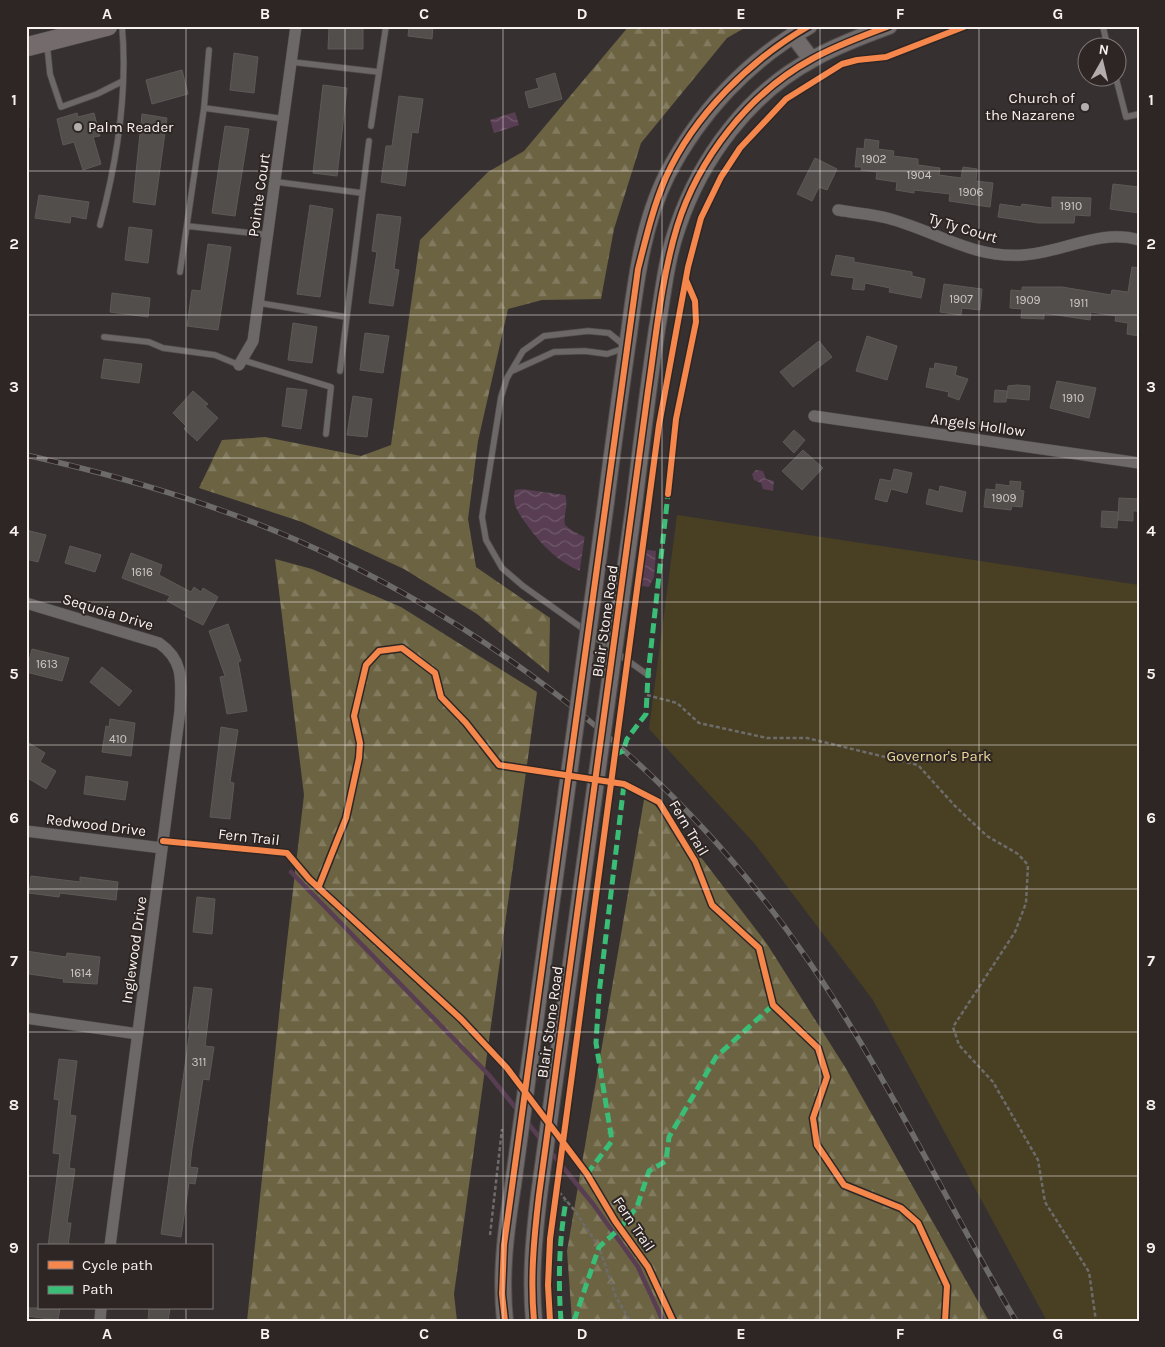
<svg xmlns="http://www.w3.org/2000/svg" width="1165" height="1347" viewBox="0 0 1165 1347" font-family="Karla,sans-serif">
  <defs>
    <pattern id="forest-firs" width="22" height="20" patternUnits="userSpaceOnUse" patternTransform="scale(1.25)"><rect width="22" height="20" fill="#6c6343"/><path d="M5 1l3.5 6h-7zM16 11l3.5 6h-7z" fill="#827a5e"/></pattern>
    <pattern id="water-waves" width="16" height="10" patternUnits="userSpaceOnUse" patternTransform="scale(1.25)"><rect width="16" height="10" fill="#583d53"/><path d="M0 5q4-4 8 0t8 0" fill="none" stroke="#715a6c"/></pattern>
  </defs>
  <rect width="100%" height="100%" fill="#363130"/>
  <path fill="#494023" d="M677 515 1139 585V1321H1047L873 1000 755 844 649 729Z"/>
  <path fill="url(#forest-firs)" d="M629 26H748L727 38 641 143 614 229 601 299 542 300 508 309 478 441 468 519 476 567 550 618 549 673 477 614 404 569 302 522 199 488 222 440 265 437 361 456 391 445 420 240 488 172 524 151Z
    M275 559 312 569 401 607 537 692 454 1294 457 1321H247L285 959 304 795Z
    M645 794 703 860 767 944 845 1067 989 1321H572L567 1251Z"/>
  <path fill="url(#water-waves)" d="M515 112 519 125 494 133 490 120Z
    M756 470 763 471 766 479 774 481 773 491 763 489 761 483 754 480 752 474Z
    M522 489 565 495C569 505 563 514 565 525 590 546 624 547 656 551L654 577 649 587C593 579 561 573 527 525 519 514 511 504 515 490Z"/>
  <path fill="#363130" d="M585 535 614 543 646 547 640 589 609 584 579 575Z"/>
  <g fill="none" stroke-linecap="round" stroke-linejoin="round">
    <path stroke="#583d53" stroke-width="4.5" d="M291 872 489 1075 519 1112
      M527 1122 543 1142
      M549 1150 593 1204 638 1267 663 1321"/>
  </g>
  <path fill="#514e4c" stroke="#5d5957" d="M409 26H433L432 39 408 36Z
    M329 27H363V49H328Z
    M234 53 258 57 254 93 230 90Z
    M182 70 188 94 152 104 146 80Z
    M555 73 562 99 529 108 525 92 539 88 536 79Z
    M323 85 347 88 337 176 313 173Z
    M399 96 423 99 418 133 412 132 405 186 381 182 386 146H392Z
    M77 113 78 117 94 113 100 136 93 137 101 164 83 170 74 142 63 145 57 119Z
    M142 114 167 118 155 205 133 202Z
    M225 126 249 129 235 216 212 213Z
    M865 139 879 141 878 149 894 151 893 156 918 159V165L940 168 939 175 961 178 963 167 977 169 976 181 993 183 990 207 949 201 950 194 914 190V193L896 190 897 182 876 179 877 172 861 170 862 167H855L857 148 864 149Z
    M815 158 837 169 827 190 819 187 812 201 797 194Z
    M1113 184 1139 187V213L1110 209Z
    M39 195 89 202 86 219 71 216 70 223 35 218Z
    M1052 197 1091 198 1090 216 1075 215 1074 223H1039L998 217 1000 204 1021 207 1022 204 1052 208Z
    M310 205 333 209 320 297 297 294Z
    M377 214 401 217 394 269 399 270 393 306 369 303 377 252 372 251Z
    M129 227 152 230 148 263 125 260Z
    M208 244 231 247 218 330 187 326 192 290 201 291Z
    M836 255 854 258V262L912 272V276L925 279 921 298 889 292 890 288 865 283 864 290 852 289 854 278 831 275Z
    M1132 267 1139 268V336L1127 334 1128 323 1115 321 1116 316 1091 312 1090 320 1044 313V319L1021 318 1022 309 1010 308 1011 290 1022 291V287H1062L1111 295 1112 290 1128 292Z
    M944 284 982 289 980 310 962 308 961 315 940 312Z
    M112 293 150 298 148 317 110 312Z
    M293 323 317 327 312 363 288 360Z
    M365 333 389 336 383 373 360 370Z
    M867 336 897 346 887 380 856 371Z
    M819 341 832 357 793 387 780 372Z
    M104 359 142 364 139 383 101 378Z
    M935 363 957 367 955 375 968 379 959 400 948 396 949 392 926 387 930 368 934 369Z
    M1057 381 1096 388 1089 418 1050 408Z
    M1017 385 1030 386 1029 400 1007 398 1008 386Z
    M287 388 307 390 301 429 282 426Z
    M995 390 1007 391 1006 402H994Z
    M193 391 208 404 205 406 218 418 197 441 184 429 186 426 173 413Z
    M353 396 372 399 367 437 347 435Z
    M794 430 805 440 794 453 783 442Z
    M803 450 823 468 802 490 782 471Z
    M894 469 912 473 907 493 891 489 887 502 875 499 880 479 891 481Z
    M1010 481 1021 482 1020 490 1024 491 1022 507 1012 506 1011 510 984 507 986 489 996 490V484L1010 486Z
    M940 486 966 492 962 512 926 504 929 489 939 492Z
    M1119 498 1139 499V511H1133V521L1118 520Z
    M1102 511 1118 512 1117 528 1101 527Z
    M26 530 46 535 38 562 26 559Z
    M70 546 101 555 95 572 65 563Z
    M131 553 162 565 159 575 191 592 194 587 201 592 203 588 218 597 203 625 185 616 187 612 167 601 170 596 122 578Z
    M228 624 241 661 238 662 247 711 227 714 220 677 225 676 209 631Z
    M32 649 69 658 62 681 26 672Z
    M102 667 132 691 119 706 90 682Z
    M110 719 135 723 131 756 102 752 106 726 109 727Z
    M221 727 238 730 230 782 234 783 230 819 210 817Z
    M26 741 45 753 40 762 56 771 46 789 26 777Z
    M86 776 128 782 125 800 84 794Z
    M31 876 80 882V877L118 882 116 900 60 893 59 897 29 893Z
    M197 897 215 899 212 934 193 932Z
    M26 951 66 957 67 953 100 957 97 984 63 982 64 979 29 974V971H26Z
    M194 987 212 989 205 1046 214 1047 209 1080 203 1079 192 1149 190 1167 198 1168 195 1184 189 1183 181 1237 161 1234 190 1030 188 1029Z
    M59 1059 77 1061 70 1115 76 1116 69 1168 75 1169 67 1223H71L68 1246H48L60 1154 53 1153 59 1100 54 1099Z
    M26 1308H60L58 1320 26 1316Z
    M149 1308H170L168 1321H148Z"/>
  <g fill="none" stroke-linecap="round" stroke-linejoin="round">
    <defs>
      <path id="service" d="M1106 26 1103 27 1108 48
        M47 44 50 74 61 107 97 94 123 81
        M26 59V126
        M292 62 379 72
        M1116 78 1126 117 1139 114
        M204 108 285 119
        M371 126 386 26
        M277 182 362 193
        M100 225C117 161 128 92 122 26
        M187 226 269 235
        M180 272 204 108 209 50
        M259 303 346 317
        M104 337 149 342 163 348 215 355 239 365
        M625 346 609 333 588 331 544 336 523 351 507 378 501 397 482 517 486 540 502 568 523 586 648 675
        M242 360 331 387 326 434
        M340 371 369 141
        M512 371 554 352 585 351 607 354 625 348"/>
      <path id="minor" d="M838 210C854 213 872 214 887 218 934 230 973 259 1023 255 1062 253 1100 228 1139 240
        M239 365 253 341 296 26
        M814 416 1139 463
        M26 603 159 643C185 661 181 682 180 711L110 1246
        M26 831 162 848
        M26 1018 138 1034
        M100 1321 101 1308"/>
      <path id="secondary" d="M793 35 811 59
        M606 502C613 445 621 389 629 333 636 280 643 223 667 175 699 113 748 60 809 26
        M634 505C641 447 648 388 657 329 663 295 666 259 678 226 701 158 749 93 813 59 837 45 863 36 889 26
        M505 1321C500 1275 506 1230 513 1185
        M534 1321C530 1278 534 1237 539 1195"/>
      <path id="primary" d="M26 47 108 26"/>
    </defs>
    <use href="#service" stroke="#514d4c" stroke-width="7"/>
    <use href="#minor" stroke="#514d4c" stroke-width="12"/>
    <use href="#secondary" stroke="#514d4c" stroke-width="18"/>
    <use href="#primary" stroke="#514d4c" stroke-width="20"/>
    <path stroke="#6e6b6b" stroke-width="2.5" stroke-dasharray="4 2.5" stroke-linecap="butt" d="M647 695 677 703 699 723 767 738H807L918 765 955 806 987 836 1018 854 1028 865 1026 903 1015 932 953 1027 959 1045 993 1082 1038 1160 1045 1202 1089 1272 1096 1321
      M555 1187 575 1211 599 1247 616 1297 630 1321
      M490 1235 502 1129"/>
    <use href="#service" stroke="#6c6867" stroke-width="5.5"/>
    <use href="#minor" stroke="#6c6867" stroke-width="11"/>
    <use href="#secondary" stroke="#716b6b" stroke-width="16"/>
    <use href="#primary" stroke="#746c6c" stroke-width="19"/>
    <defs>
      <path id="rail" d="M26 455C120 476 213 503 301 542 504 632 686 779 810 963 888 1077 946 1202 1016 1321"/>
    </defs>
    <use href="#rail" stroke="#6d6a6a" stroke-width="5.5"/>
    <use href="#rail" stroke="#2e2624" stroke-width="4" stroke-dasharray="11" stroke-linecap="butt"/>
    <defs>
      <path id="secondary-bridge" d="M513 1185 606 502
        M539 1195 634 505"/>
    </defs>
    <use href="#secondary-bridge" stroke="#514d4c" stroke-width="18" stroke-linecap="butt"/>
    <use href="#secondary-bridge" stroke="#716b6b" stroke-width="16"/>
    <path stroke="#3abd76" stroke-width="5" stroke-dasharray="10 5" stroke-linecap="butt" d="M614 755 623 751 627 739 646 714 648 675 668 494
      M587 1174 612 1141 596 1043 599 994 624 784
      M561 1321C558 1280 559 1241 566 1201
      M574 1321 599 1247 620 1228 637 1207 649 1171 666 1161 669 1137 716 1057 773 1005"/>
    <defs>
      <path id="cycleway" d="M668 494 676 419 696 322 695 301 686 280
        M163 841 287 853 309 879 461 1019 507 1068 587 1174 615 1221 648 1267 673 1321
        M319 886 346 818 359 758 360 743 354 716 366 665 379 651 402 648 435 673 441 697 466 723 499 765 624 784 659 802 695 861 712 905 759 948 773 1005 818 1048 827 1077 813 1118 817 1145 844 1185 901 1208 918 1223 947 1286 945 1321
        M505 1321 502 1294 504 1245 638 269C646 238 653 207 666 177 694 115 751 59 809 26
        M534 1321C530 1278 534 1237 539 1195L648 391C656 337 661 280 677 227 698 159 749 93 812 59 837 45 863 36 889 26
        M550 1321 548 1285 550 1239 659 425 688 267 701 218 721 177 740 148 786 99 842 64 857 60 886 57 966 26"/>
    </defs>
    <use href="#cycleway" stroke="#2e2624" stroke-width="9"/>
    <use href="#cycleway" stroke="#f5874c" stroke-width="6"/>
  </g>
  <path fill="none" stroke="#f7f1f0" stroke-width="1" stroke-opacity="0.55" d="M186 26V1246M345 26V1321M503 26V1321M662 26V1321M820 26V1321M979 26V1321M26 171H1139M26 315H1139M26 458H1139M26 602H1139M26 745H1139M26 889H1139M26 1032H1139M26 1176H1139M186 1308V1321"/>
  <g fill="#b3aead" stroke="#2e2624" stroke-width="2">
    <circle cx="1085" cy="107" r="5"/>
    <circle cx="78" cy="127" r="5"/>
  </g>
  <g text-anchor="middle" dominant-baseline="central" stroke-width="4" stroke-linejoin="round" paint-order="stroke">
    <g font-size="12" fill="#cec8c7">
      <text x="874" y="159">1902</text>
      <text x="919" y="175">1904</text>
      <text x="971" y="192">1906</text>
      <text x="1071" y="206">1910</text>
      <text x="961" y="299">1907</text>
      <text x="1028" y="300">1909</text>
      <text x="1079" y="303">1911</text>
      <text x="1073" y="398">1910</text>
      <text x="1004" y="498">1909</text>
      <text x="142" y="572">1616</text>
      <text x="47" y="664">1613</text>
      <text x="118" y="739">410</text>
      <text x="81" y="973">1614</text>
      <text x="199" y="1062">311</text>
    </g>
    <g font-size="15" fill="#f7f1f0" stroke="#2e2624" text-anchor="end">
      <text x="1075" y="98">Church of<tspan x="1075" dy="17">the Nazarene</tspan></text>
      <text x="88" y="127" text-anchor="start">Palm Reader</text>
    </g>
    <g font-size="15" fill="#f7f1f0" stroke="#2e2624">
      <text transform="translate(259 195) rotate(-82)">Pointe Court</text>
      <text transform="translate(963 228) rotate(17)">Ty Ty Court</text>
      <text transform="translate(978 425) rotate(8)">Angels Hollow</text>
      <text transform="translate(108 612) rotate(17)">Sequoia Drive</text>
      <text transform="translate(605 621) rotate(-82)">Blair Stone Road</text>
      <text transform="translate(96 825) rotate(7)">Redwood Drive</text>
      <text transform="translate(689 828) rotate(59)">Fern Trail</text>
      <text transform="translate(249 837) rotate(6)">Fern Trail</text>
      <text transform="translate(134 950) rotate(-82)">Inglewood Drive</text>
      <text transform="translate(550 1022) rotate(-82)">Blair Stone Road</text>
      <text transform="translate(634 1224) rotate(56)">Fern Trail</text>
    </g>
    <g font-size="15" fill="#ecd999" stroke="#2e2624">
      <text x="939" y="756">Governor's Park</text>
    </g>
  </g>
  <rect width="1165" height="1347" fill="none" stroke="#2e2624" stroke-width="55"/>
  <rect x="38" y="1244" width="175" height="65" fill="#2e2624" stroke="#7e7776"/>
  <rect x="48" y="1261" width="25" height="8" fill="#f5874c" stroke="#7e7776"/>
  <text x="82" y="1270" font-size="15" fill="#f7f1f0">Cycle path</text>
  <rect x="48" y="1286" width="25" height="8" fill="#3abd76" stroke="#7e7776"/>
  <text x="82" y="1294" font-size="15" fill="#f7f1f0">Path</text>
  <g transform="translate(1102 62) rotate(8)"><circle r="24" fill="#2e2624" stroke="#7e7776"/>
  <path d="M0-4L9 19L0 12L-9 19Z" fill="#b3aead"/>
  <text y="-8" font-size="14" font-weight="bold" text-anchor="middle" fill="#f7f1f0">N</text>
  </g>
  <rect x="28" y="28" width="1110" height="1292" fill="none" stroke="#f7f1f0" stroke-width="2"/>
  <g font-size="16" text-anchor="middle" font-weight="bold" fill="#f7f1f0">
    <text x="107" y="19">A</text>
    <text x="265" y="19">B</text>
    <text x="424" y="19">C</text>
    <text x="582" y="19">D</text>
    <text x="741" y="19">E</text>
    <text x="900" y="19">F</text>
    <text x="1058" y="19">G</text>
    <text x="14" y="105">1</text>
    <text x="1151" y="105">1</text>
    <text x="14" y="249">2</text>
    <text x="1151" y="249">2</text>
    <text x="14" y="392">3</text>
    <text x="1151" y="392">3</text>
    <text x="14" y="536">4</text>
    <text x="1151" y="536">4</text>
    <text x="14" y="679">5</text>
    <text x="1151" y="679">5</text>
    <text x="14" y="823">6</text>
    <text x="1151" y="823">6</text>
    <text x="14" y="966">7</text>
    <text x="1151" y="966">7</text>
    <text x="14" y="1110">8</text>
    <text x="1151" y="1110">8</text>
    <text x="14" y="1253">9</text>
    <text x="1151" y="1253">9</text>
    <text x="107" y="1339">A</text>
    <text x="265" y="1339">B</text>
    <text x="424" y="1339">C</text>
    <text x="582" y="1339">D</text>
    <text x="741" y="1339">E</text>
    <text x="900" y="1339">F</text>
    <text x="1058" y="1339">G</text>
  </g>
</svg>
